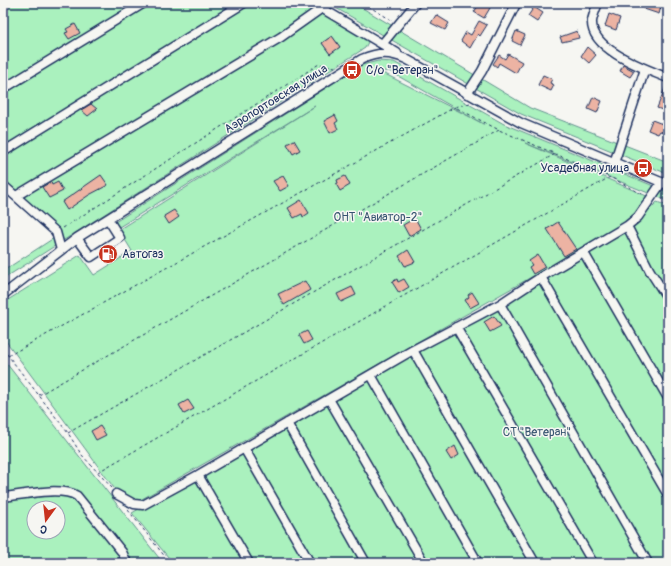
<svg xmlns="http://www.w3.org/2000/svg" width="671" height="566" viewBox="0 0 671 566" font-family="Pangolin,sans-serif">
  <rect width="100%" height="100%" fill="#f6f6f2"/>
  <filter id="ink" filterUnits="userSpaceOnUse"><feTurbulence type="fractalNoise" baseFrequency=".025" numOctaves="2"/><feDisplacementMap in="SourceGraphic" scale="8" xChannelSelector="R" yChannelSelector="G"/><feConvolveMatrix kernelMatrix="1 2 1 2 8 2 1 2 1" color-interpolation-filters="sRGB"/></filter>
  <g filter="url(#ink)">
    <path fill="#aaf1be" stroke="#62908e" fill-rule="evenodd" d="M3 3H306L366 37 368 42 365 48 3 279V271L57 236 3 188ZM332 36 340 47 330 54 322 43Z
      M327 3H354L530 108 668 162V174L521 114Z
      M378 61 394 62 504 124 668 192V201L525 143 649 197 636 215 621 226 128 507 3 337V303L80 255 94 275 132 251 119 230 315 106 119 227 115 222 362 65ZM389 71 483 124H484L385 74 372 72Z
      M657 202 668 206V563H173L132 513 633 226Z
      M3 359 163 563H3ZM34 508H58V532H34Z"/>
    <path fill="#ecb3a3" stroke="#1b2f5e" d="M480 3H485L490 8 484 18 474 12Z
      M646 3H662L659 14 644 9Z
      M534 7 543 13 537 22 528 16Z
      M609 14 620 18 616 30 605 26Z
      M436 15 449 23 445 30 431 23Z
      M479 21 487 25 480 36 478 34 470 48 461 41 466 32 471 35Z
      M75 24 80 33 69 39 65 33 68 32 66 29Z
      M516 31 525 35 520 45 512 41Z
      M577 31 579 38 562 42 560 37Z
      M332 36 340 47 330 54 322 43Z
      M587 47 596 55 589 63 581 56Z
      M508 54 522 62 516 73 499 63 497 67 493 64 499 55 505 59Z
      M623 65 634 71 630 77 620 71Z
      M543 75 552 79 550 83 554 85 551 91 538 85Z
      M667 83H668V112L657 108Z
      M593 97 602 101 597 113 588 109Z
      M91 104 97 109 88 116 81 110Z
      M335 115 338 121 335 123 338 129 330 133 324 121Z
      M652 120 668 126V134L660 131 658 134 648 130Z
      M294 140 300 150 293 154 287 144Z
      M101 175 108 185 89 195 67 210 62 202Z
      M283 176 289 186 280 191 273 181Z
      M345 176 350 185 340 191 336 184 338 183 337 180Z
      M51 182 52 185 58 182 63 191 49 198 42 187Z
      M301 200 309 213 303 217 302 214 294 218 288 208Z
      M174 210 179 217 169 224 164 216Z
      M415 218 421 229 409 236 403 225Z
      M558 222 576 249 564 256 547 229Z
      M408 250 415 262 405 266 399 256Z
      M538 255 545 267 533 274 529 267 532 265 529 261Z
      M397 279 398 282 404 279 409 287 399 293 392 282Z
      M305 281 310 290 284 305 278 294Z
      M352 287 356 295 341 302 337 294Z
      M472 292 479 303 470 308 465 300 469 297 468 295Z
      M494 316 501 326 490 332 484 322Z
      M307 331 312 340 304 344 299 335Z
      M188 400 194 409 184 414 179 405Z
      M100 426 106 435 96 440 91 431Z
      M455 446 459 455 451 460 446 452Z"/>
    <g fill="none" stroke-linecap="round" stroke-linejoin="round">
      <defs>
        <path id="minor" d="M313 3 397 53
          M598 3C596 8 593 15 592 21 590 50 646 69 668 78
          M383 43 416 3
          M3 89 144 3
          M467 94 482 71 516 4
          M3 152 244 3
          M614 163 645 69
          M3 185 56 232 61 250
          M16 196 281 37 322 8
          M627 226 650 271 668 299
          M77 238 91 257 120 238 108 219
          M584 253 668 398
          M541 277 668 495
          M3 295 77 238 362 59C378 52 390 52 406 59L521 123 668 185
          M500 304 648 563
          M456 327 593 563
          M413 350 535 563
          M371 375 478 563
          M329 399 424 563
          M287 423 366 563
          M244 448 310 563
          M198 475 249 563
          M116 494 134 504 143 505 198 475 413 350 500 304 541 277 627 226 638 217 662 182
          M3 497C22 495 61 486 77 496L122 552 127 563"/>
      </defs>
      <use href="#minor" stroke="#1b2f5e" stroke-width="11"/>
      <path stroke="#1b2f5e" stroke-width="1" stroke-dasharray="3 3" stroke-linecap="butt" d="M363 3 393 21
        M470 103 455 107 499 130 610 177
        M63 228 319 64 335 67
        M3 349 68 433 81 454 112 488
        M8 356 455 107
        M39 395 499 130
        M68 433 555 154
        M98 472 610 177 644 195
        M128 510 170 563"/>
      <use href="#minor" stroke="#f6f6f2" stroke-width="8"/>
    </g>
  </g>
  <defs>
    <symbol id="bus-disc" viewBox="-11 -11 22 22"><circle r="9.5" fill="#c8321e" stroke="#f6f6f2"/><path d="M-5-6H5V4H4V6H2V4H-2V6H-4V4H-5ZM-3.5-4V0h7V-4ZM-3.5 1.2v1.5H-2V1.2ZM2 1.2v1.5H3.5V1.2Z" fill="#fff"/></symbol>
    <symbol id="fuel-disc" viewBox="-11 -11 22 22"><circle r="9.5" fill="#c8321e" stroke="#f6f6f2"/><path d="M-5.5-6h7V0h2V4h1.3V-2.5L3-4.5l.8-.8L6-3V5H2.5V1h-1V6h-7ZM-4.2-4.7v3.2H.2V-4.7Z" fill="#fff"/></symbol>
  </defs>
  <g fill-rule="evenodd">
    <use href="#bus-disc" x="341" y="59" width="22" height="22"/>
    <use href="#bus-disc" x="632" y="157" width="22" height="22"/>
    <use href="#fuel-disc" x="97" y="243" width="22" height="22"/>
  </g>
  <g text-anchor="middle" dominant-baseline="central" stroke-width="3" stroke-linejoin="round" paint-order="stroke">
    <g font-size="12" fill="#1b2f5e" stroke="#f6f6f2" text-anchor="start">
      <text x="366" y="70">С/о "Ветеран"</text>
      <text x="629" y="168" text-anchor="end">Усадебная улица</text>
      <text x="122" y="254">Автогаз</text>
    </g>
    <g font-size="12" fill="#1b2f5e" stroke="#f6f6f2">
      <text transform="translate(276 99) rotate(-32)">Аэропортовская улица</text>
    </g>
    <g font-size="12" fill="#385671" stroke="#f6f6f2">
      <text x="378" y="217">ОНТ "Авиатор-2"</text>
      <text x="537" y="432">СТ "Ветеран"</text>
    </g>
  </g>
  <rect width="671" height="566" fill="none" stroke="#f6f6f2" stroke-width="16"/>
  <rect x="8" y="8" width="655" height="550" fill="none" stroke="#1b2f5e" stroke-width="1.5" filter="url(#ink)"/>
  <g transform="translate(46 520) rotate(195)"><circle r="19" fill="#f6f6f2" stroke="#9ea6b7"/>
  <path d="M0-3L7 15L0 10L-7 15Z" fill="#c8321e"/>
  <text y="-6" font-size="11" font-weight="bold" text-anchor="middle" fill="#1b2f5e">С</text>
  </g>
</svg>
